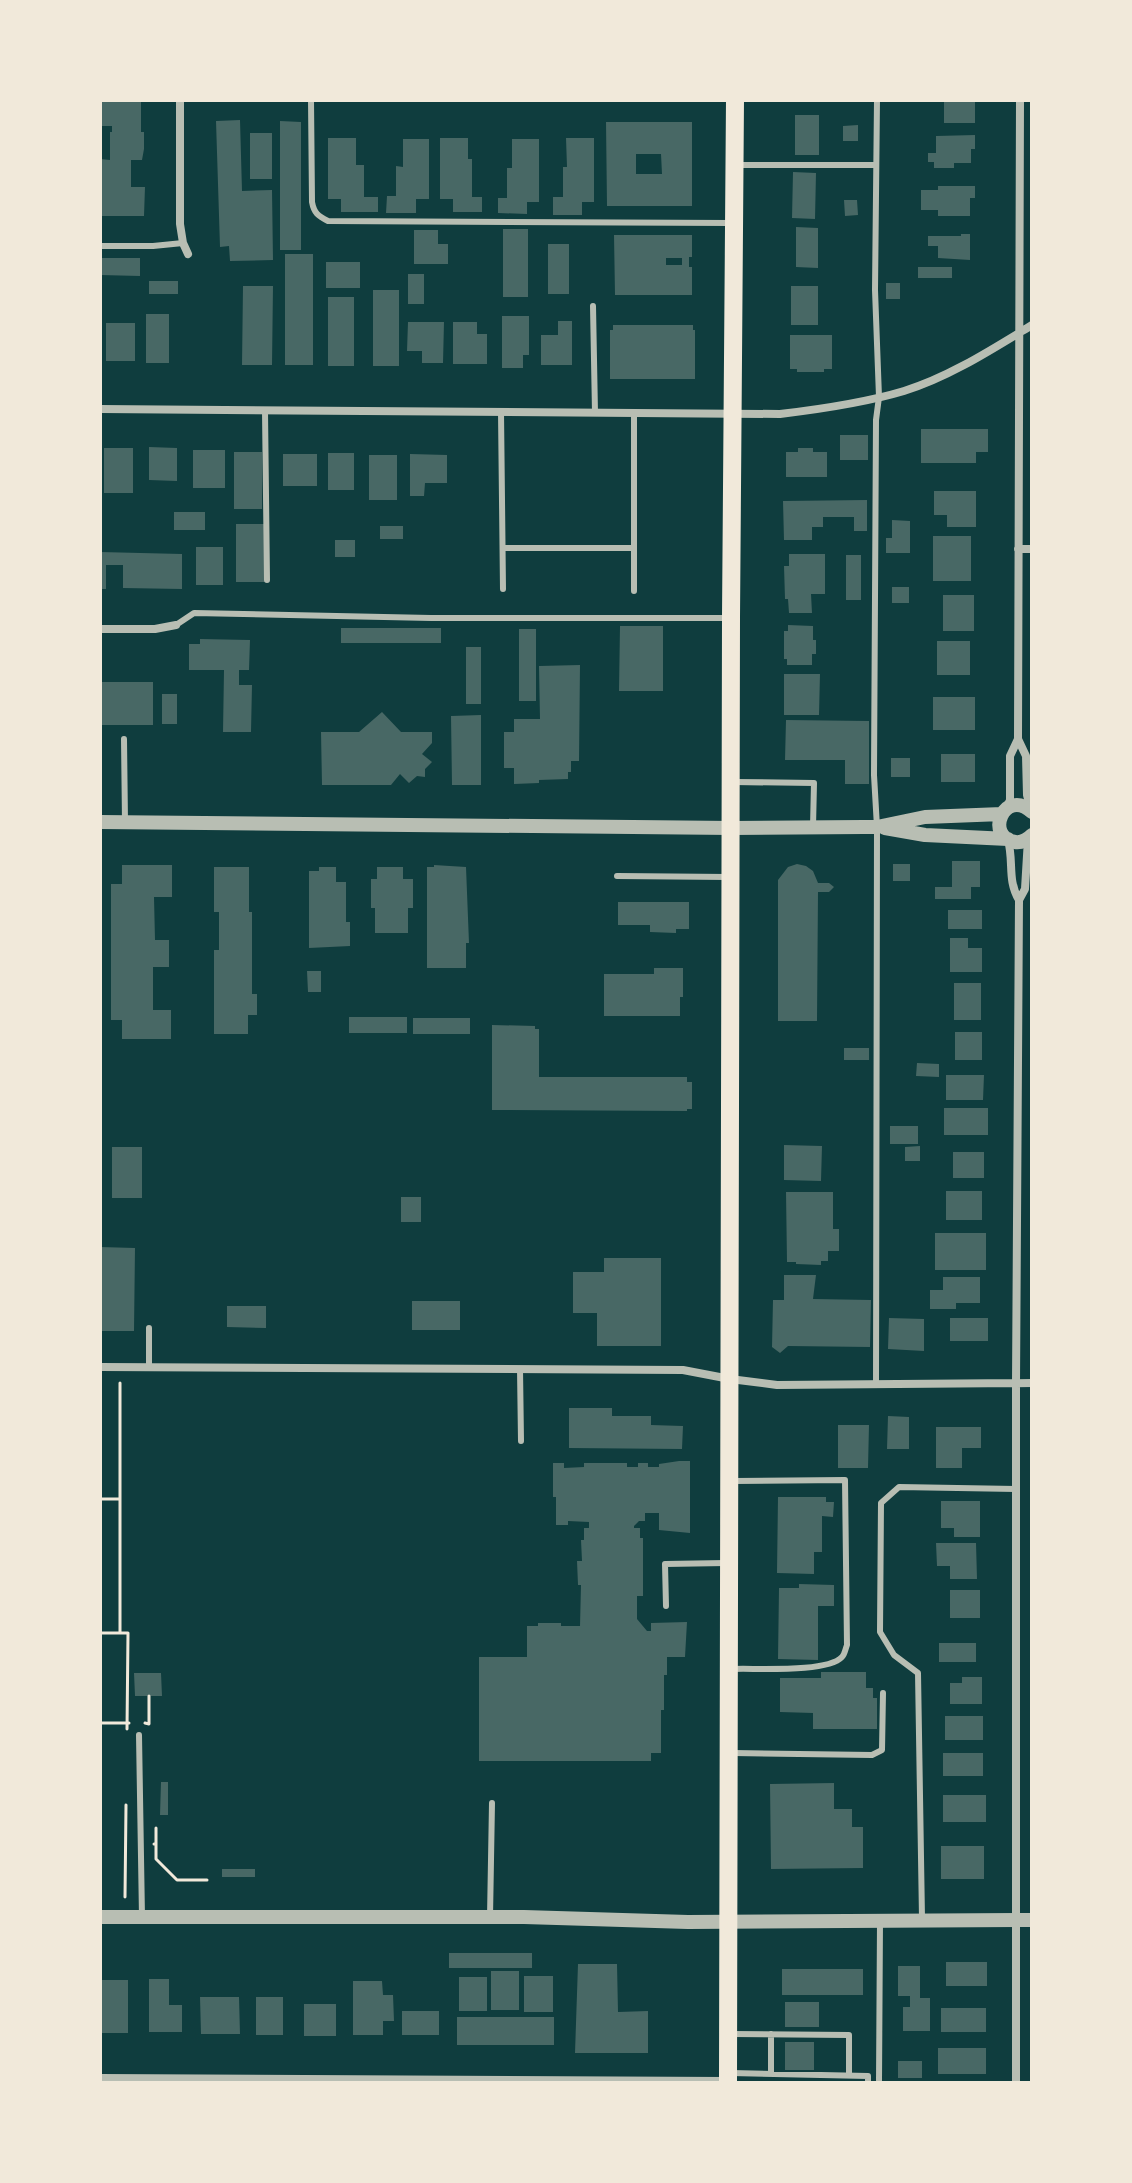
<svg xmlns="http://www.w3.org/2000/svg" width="1132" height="2183" viewBox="0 0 1132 2183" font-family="Mulish,sans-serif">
  <rect width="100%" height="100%" fill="#0f3d3e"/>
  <path fill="#486865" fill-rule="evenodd" d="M100 100H141V132H144V149L142 160H131V187H145L144 216H100V159L110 160V132H112V126H100Z
    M944 100H975V123H944Z
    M795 115H819V155H795Z
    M240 120 242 191 272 190 273 260 230 261 229 246 220 247 216 121Z
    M280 121 301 122V250H280Z
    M606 122H692V206H607ZM636 154H661L662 174H636Z
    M858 125V141H843V126Z
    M250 133H272V179H250Z
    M975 135V149H971V163H954V168H934V162H928V153H936V136Z
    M328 138H356V165H364V197H378V212H341V199H328Z
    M440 138H468V159H472V197H482V212H453V199H440Z
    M566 138H594V202H582V215H553V197H563V167H567Z
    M403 139H429V199H416V213H386L387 196H396V166L403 167Z
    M512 139H539V202H527V214L498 213V198H507V168H512Z
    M793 172 816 173 815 219 792 218Z
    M938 186H975V198H970V216H938V210H921V190H938Z
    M844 200H857L858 215 845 216Z
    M796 227 818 228V268L796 267Z
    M503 229H528V297H503Z
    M414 230H438V244H448V264H414Z
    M961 234H970V260L938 258V246H928V236H961Z
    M614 235H692V257H689V267H692V295H615ZM666 258H682V265H666Z
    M548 244H569V294H548Z
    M285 254H313V365H285Z
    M100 258H140V276L100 275Z
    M326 262H360V288H326Z
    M918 267H952V278H918Z
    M408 274H424V304H408Z
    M149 281H178V294H149Z
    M886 283H900V299H886Z
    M243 286H273L272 365H242Z
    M791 286H818V325H791Z
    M373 290H399V366H373Z
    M328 297H354V366H328Z
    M146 314H169V363H146Z
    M502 316H529V355H523V368H502Z
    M558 321H572V365H541V335H558Z
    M408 322H444L443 363H422V351H407Z
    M453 322H477V334H487V364H453Z
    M106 323H135V361H106Z
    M613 325H693V330H695V379H610V330H613Z
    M790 335H832V369H824V372H797V369H790Z
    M921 429H988V452H976V463H921Z
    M840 435H868V460H840Z
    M149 447 177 448V481L149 480Z
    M104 448H133V493H104Z
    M798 448H813V452H827V477H786V452H798Z
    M193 450H225V488H193Z
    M234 452H262V509H234Z
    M328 453H354V490H328Z
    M283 454H317V486H283Z
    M410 454 447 455V483H425L424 496H410Z
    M369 455H397V500H369Z
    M934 491H976V527H947V515H934Z
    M867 500V531H854V517H823V527H812V540H784L783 501Z
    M174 512H205V530H174Z
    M892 520 910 521V553H886V538H892Z
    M236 524H266V582H236Z
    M380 526H403V539H380Z
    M933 536H971V581H933Z
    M335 540H355V557H335Z
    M196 547H223V585H196Z
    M100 552 182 554V589L123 588V565H106V589H100Z
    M789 554H825V594H811L812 613H789L788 599H785L784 566H789Z
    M846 555H861V600H846Z
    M892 587H909V603H892Z
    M943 595H974V631H943Z
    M788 625 813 626V640H816V654H812V665H787V659H784V631H788Z
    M620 626H663V691H619Z
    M341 628H441V643H341Z
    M519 629H536V701H519Z
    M200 639 250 640 249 670H239V685H252L251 732H223L224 670H189V644H200Z
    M937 641H970V675H937Z
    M466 647H481V704H466Z
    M580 665 579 761H571V772H568V779L539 780V783L514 784V768H504V732H514V719H540L539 666Z
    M784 674H820L819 715H784Z
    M100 682H153V725H100Z
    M162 694H177V724H162Z
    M933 697H975V730H933Z
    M382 712 401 732H432V743L422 754 432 762 425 769V777L417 776 409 783 400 774 391 785H322L321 732H359Z
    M481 715V785H452L451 716Z
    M786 720 869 721V784H845V760H785Z
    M941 754H975V782H941Z
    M891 758H910V777H891Z
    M952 861H980V887H971V899H935V887H952Z
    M797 864 806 866 813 871 818 883H829L834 887 829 892H818L817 1021H778V880L788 867Z
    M893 864H910V881H893Z
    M122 865H172V897H154L155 940H169V967H153V1010H171V1039H122V1020H111V884H122Z
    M434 865 466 867 469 943H466V968H427V867H434Z
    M214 867H249V912H252V994H257V1015H248V1034H214V950H219V912H214Z
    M319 867H336V882H346V922H350V946L309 948V871H319Z
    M377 867H403V879H413V908H408V933H375V908H371V879H377Z
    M618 902H689V929H676V933L650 932V925H618Z
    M948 910H982V929H948Z
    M950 938H968V948H982V972H950Z
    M654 968H683V997H680V1016H604V974H654Z
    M307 971H321V992H308Z
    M954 983H981V1020H954Z
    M349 1017H407V1033H349Z
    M413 1018H470V1034H413Z
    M492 1025 535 1026V1029H539V1077H687V1082H692V1109H687V1111L492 1110Z
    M955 1032H982V1060H955Z
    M844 1048H869V1060H844Z
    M917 1063 939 1064V1077L916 1076Z
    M946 1075H984L983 1100H946Z
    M944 1108H988V1135H944Z
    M890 1126H918V1144H890Z
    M784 1145 822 1146 821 1181 784 1180Z
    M920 1146V1161H905V1147Z
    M112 1147H142V1198H112Z
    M953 1152H984V1178H953Z
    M946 1191H982V1220H946Z
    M786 1192H833V1229H839V1251H828V1261H821V1265L796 1264V1262H787Z
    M401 1197H421V1222H401Z
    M935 1233H986V1270H935Z
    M100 1247 135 1248 134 1331H100Z
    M604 1258H661V1346H597V1313H573V1272H604Z
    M784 1275H816L813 1299 871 1300 870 1347 788 1346 780 1353 772 1347 773 1300H784Z
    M943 1277H980V1303H956V1309H930V1290H943Z
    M412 1301H460V1330H412Z
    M227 1306H266V1328L227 1327Z
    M889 1318 924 1319V1351L888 1349Z
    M950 1318H988V1341H950Z
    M569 1408H612V1416H651V1425L683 1426 682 1449 569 1448Z
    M888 1416 909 1417V1449H887Z
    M838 1425H869L868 1468H838Z
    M936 1427H981V1448H962V1468H936Z
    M679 1461H690V1533L659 1530V1513H645V1521H639L634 1526V1528H640V1538H643V1596H637V1619L647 1631H651V1623L687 1622 685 1657H667V1675H664V1710H661V1753H651V1761H479V1657H527V1626H538V1623H561V1626H580L581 1585H578L577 1561H582L581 1540H584V1528H589V1522L568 1521V1525H556V1497H553V1463H564V1468L584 1467V1463H627V1467H638V1463H648V1467H659V1464Z
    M778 1497H826V1502H834L833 1517 822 1516V1552H814V1574L777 1573Z
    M941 1501H980V1537H954V1528H941Z
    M936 1543H976L977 1579H950V1566H937Z
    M799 1584 834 1585V1606H818V1660L778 1659 779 1588H799Z
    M950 1590H980V1618H950Z
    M939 1643H976V1662H939Z
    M821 1672H866V1688H873V1698H877V1729H813V1713L780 1712V1678H821Z
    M134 1673H161L162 1696H135Z
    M962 1677H982V1704H950V1683H962Z
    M945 1716H983V1740H945Z
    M943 1753H983V1776H943Z
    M161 1782H168V1815H160Z
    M834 1783V1809H852V1827H863V1868L771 1869 770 1784Z
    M943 1795H986V1822H943Z
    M941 1846H984V1879H941Z
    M222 1869H255V1877H222Z
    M449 1953H532V1968H449Z
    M946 1962H987V1986H946Z
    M578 1964H617L618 2012 648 2011V2053H575Z
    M898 1966H920V1998H930V2031H903V2007H910V1996H898Z
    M782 1969H863V1995H782Z
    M491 1971H519V2010H491Z
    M524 1976H553V2012H524Z
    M459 1977H487V2011H459Z
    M149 1979H169V2005H182V2032H149Z
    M100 1980H128V2033H100Z
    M353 1981H382L383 1995H393L394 2021H383V2035H353Z
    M200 1997H239L240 2034H201Z
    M256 1997H283V2035H256Z
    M785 2002H819V2027H785Z
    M304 2004H336V2036H304Z
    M941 2008H986V2032H941Z
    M402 2011H439V2035H402Z
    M457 2017H554V2045H457Z
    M785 2042H814V2070H785Z
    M938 2048H986V2074H938Z
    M898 2061H922V2078H898Z"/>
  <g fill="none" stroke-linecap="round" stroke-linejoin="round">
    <path stroke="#f1e9da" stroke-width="3" d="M100 1499H120
      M100 1633H128L127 1729
      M120 1633V1383
      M100 1723H129
      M145 1723 149 1724V1696
      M154 1844H156V1859L177 1880H207
      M156 1844V1828
      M125 1897 126 1805"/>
    <path stroke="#b8beb3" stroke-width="6" d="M311 100 312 202C314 213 318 216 328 221L731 223
      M738 165H876
      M100 246H153L183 243
      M593 306 595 413
      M265 411 267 580
      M501 412 503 589
      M634 413V591
      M503 548H634
      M176 625 194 613 431 618H728
      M124 739 125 822
      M734 782 814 783 813 827
      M617 876 728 877
      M149 1328V1368
      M520 1369 521 1441
      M876 1383 877 827 874 775 876 420 879 397 875 290 877 100
      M666 1606 665 1564 726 1563
      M733 1669C756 1668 827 1673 842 1657 845 1654 845 1650 847 1645L845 1480 734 1481
      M139 1735 142 1917
      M733 1753 872 1755 882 1750 883 1693
      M490 1917 492 1803
      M922 1918 918 1673 894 1655 880 1632 881 1503 899 1487 1016 1489
      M732 2034 849 2035V2075
      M771 2034V2074
      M731 2073 868 2076V2083
      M879 2083 880 1922"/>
    <path stroke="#b8beb3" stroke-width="8" d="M180 100V224L183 243 188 254
      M100 409 780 414C822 409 864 403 904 391 949 377 991 350 1032 325
      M1018 549H1032
      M100 629H155L176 625
      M1018 739 1026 756 1027 795 1031 811
      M1006 809 1010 800V756L1018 739 1020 100
      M1008 840C1014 862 1007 880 1019 900
      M100 1367 683 1370 730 1379 777 1385 1032 1383
      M100 2078 727 2081
      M1016 2083V1383L1019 900 1025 889 1028 839"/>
    <path stroke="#b8beb3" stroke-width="14" d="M1032 812C1004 787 984 837 1015 842 1022 843 1027 840 1032 835
      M100 822 732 828 864 827H877L925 817 1002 814
      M885 828 925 835 1008 839
      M100 1917H524L688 1922 1032 1920"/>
    <path stroke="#f1e9da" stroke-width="18" d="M728 2083 731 618 735 100"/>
  </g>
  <rect width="1132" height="2183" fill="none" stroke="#f1e9da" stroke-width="204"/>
</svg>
